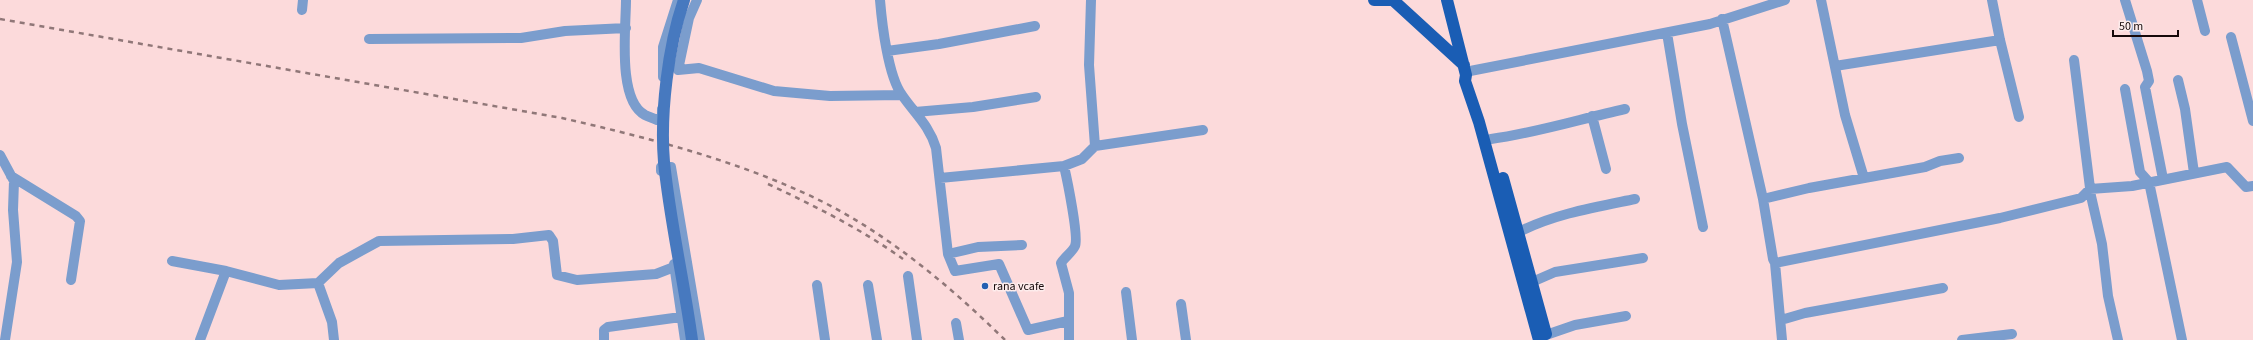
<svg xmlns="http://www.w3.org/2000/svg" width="2253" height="340" viewBox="0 0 2253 340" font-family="'Source Sans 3',sans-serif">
  <rect width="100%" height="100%" fill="#fcdadb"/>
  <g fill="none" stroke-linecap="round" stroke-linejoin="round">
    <path stroke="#7b9dcd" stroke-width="10" d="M626 0C626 28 617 100 645 115 649 117 653 118 657 120L662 116V109
      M697 0 689 18 678 70 699 68 774 91 830 96 902 95
      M880 0C882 24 888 76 902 95 915 114 929 125 936 148L948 254 955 271 999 264 1028 330 1068 321
      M1821 0 1845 115 1864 178
      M1992 0 2000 40 2019 117
      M2125 0 2147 71 2149 81 2145 87 2163 179
      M2197 0 2205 31
      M302 10 303 0
      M1722 19 1763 199 1773 259 1775 263 1782 340
      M1667 33 1682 124 1703 227
      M2231 37 2253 121
      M369 39 521 38 565 31 626 28
      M887 51 939 44 1035 26
      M2074 60 2091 196 2102 244 2108 296 2118 340
      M1835 66 2000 40
      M1465 72 1710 24 1785 0
      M663 77V47L678 0
      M2178 80 2185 109 2194 173
      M2125 89 2140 172 2149 182 2182 340
      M915 112 973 107 1036 97
      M1592 116 1606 169
      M1491 139C1536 133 1580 119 1625 109
      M1095 146 1203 130
      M0 155 14 181 13 210 17 262 5 340
      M1064 166C1067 179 1079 237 1075 246 1073 251 1064 258 1061 263L1069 293V340
      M661 171V167H671L700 340
      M11 176 76 216 80 221 71 280
      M940 178 1064 166 1082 159 1095 146 1089 65 1091 0
      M1763 199 1809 188 1925 167 1940 161 1959 158
      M1519 232C1554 214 1596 207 1635 199
      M948 254 978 247 1022 245
      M172 261 226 271 279 285 318 283 339 263 379 241 513 239 549 235 553 241 557 275 577 280 656 274 687 262
      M1775 263 2000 218 2081 198 2090 189 2132 186 2227 167 2246 187 2253 186
      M674 264 685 340
      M908 276 917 340
      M1532 282 1555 272 1643 258
      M318 283 332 322 334 340
      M817 285 825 340
      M868 285 877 340
      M1126 292 1132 340
      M1181 304 1186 340
      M1781 320 1805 313 1943 288
      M956 323 959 340
      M1546 335 1575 325 1626 316
      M200 340 226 271
      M604 340V330L608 327 688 316
      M1962 340 2012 334"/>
    <path stroke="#1a5db4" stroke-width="12" d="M1374 0H1394
      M1393 0 1464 65
      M1447 0 1466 75 1465 81 1479 122 1539 340
      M1503 178 1546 334"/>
    <path stroke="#907778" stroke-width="2.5" stroke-dasharray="5 5" stroke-linecap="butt" d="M0 19 562 118C649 138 736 160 817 199 887 233 950 286 1005 340
      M768 184C815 206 861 229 903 259"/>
    <path stroke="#4779bf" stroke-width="12" d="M684 0C668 46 660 114 664 162 670 222 684 281 692 340"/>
  </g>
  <circle fill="#2360b2" stroke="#fdecec" stroke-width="1.5" cx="985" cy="286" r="4"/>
  <g text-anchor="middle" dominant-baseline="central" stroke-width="3" stroke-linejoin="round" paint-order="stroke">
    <g font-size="12" fill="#16090a" stroke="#fdecec" text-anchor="start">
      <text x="993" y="286">rana vcafe</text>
    </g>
  </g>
  <path d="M2113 30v6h65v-6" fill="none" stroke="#16090a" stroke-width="2"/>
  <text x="2119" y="30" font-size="12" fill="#16090a" stroke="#fdecec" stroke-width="3" paint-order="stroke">50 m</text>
</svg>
